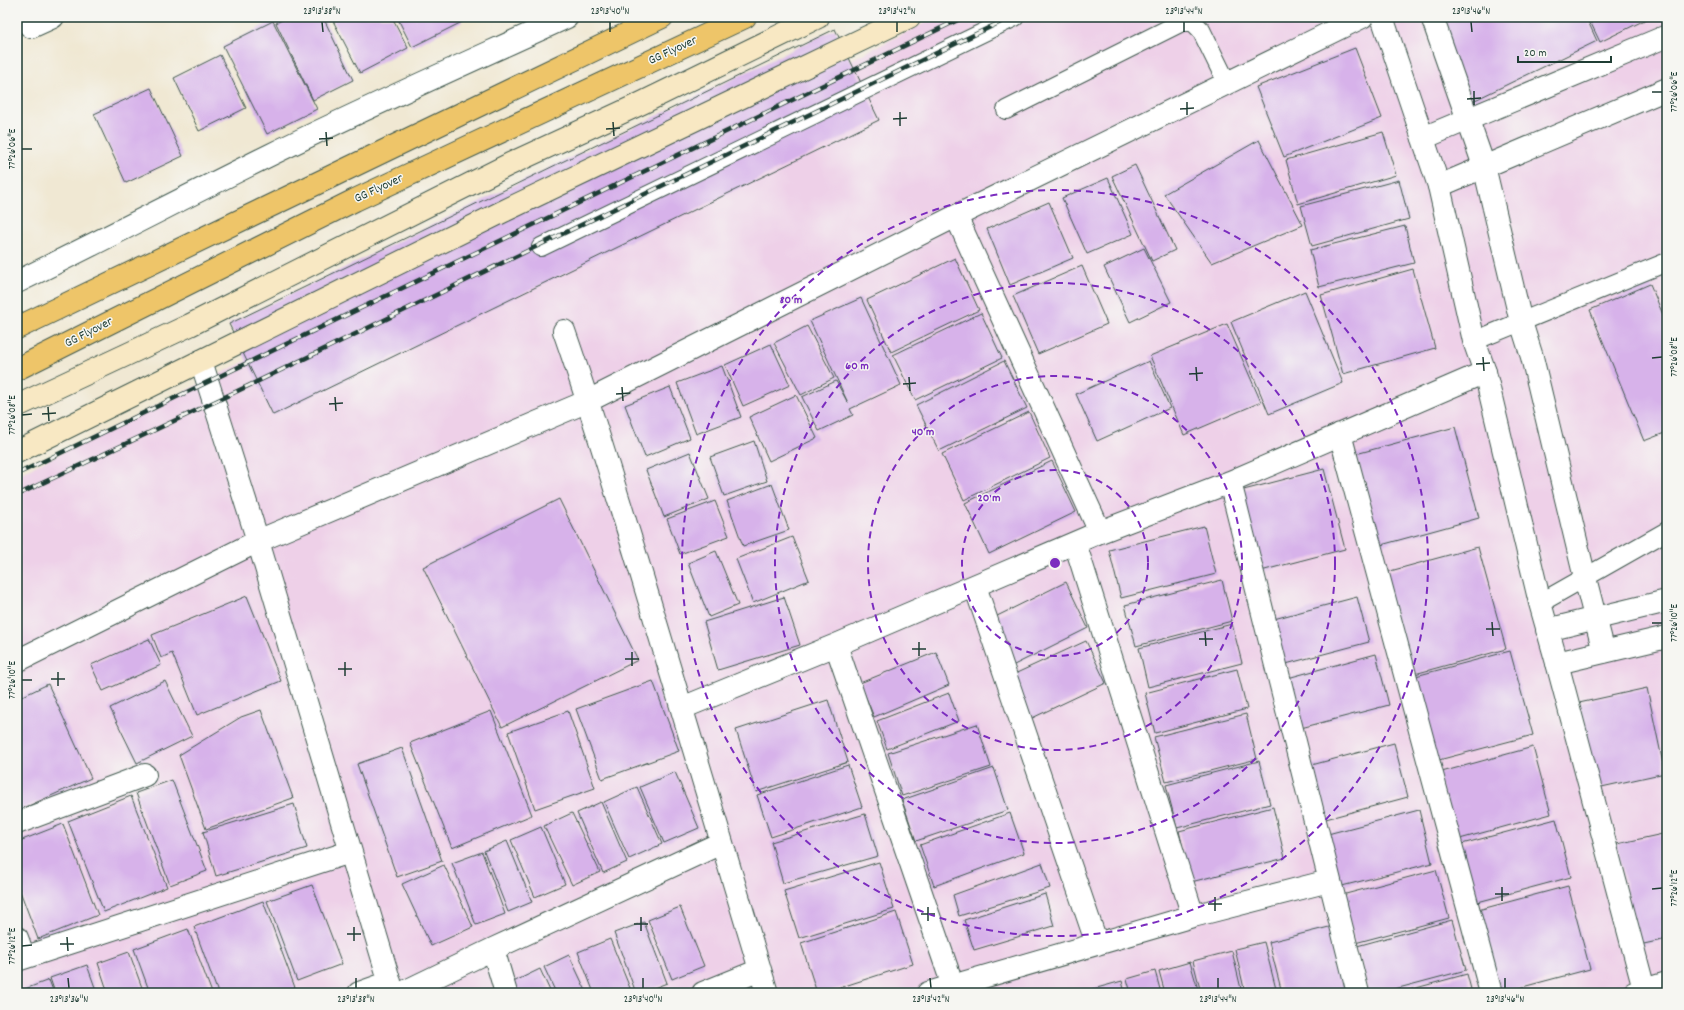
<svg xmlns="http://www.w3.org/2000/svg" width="1684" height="1010" viewBox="0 0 1684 1010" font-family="Dekko,sans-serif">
  <rect width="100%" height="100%" fill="#f6f6f2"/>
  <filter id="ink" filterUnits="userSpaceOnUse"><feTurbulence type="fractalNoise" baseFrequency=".025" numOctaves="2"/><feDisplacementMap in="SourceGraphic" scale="8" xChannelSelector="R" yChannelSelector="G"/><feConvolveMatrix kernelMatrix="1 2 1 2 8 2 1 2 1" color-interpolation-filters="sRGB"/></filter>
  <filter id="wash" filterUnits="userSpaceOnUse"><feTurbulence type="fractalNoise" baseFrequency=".012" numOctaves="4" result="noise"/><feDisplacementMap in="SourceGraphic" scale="16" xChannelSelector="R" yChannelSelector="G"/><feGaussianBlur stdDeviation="0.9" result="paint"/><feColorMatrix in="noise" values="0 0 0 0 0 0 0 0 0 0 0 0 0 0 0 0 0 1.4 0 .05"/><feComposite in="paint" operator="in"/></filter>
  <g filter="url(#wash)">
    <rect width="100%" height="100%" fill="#f0e8d3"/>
    <path fill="#eed0e8" d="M937 17H1667V993H17V475Z"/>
    <g id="blocks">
      <path fill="#d7b2ea" d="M288 17H323L353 80 313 100 276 23Z
        M331 17H392L408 48 360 73Z
        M397 17H460L462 22 412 47Z
        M1446 17H1586L1597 41 1473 101 1436 22Z
        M1588 17H1651L1600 42Z
        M273 21 317 109 267 134 223 46Z
        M835 29 879 120 273 415 229 324Z
        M1355 48 1382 118 1284 157 1256 87Z
        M220 55 246 108 199 131 174 78Z
        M151 88 183 156 126 183 94 114Z
        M1383 132 1396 175 1298 204 1286 160Z
        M1259 140 1303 225 1212 263 1164 194Z
        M1135 165 1175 250 1152 261 1112 176Z
        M1108 178 1133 234 1087 254 1062 198Z
        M1399 180 1409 219 1312 246 1301 206Z
        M1049 202 1073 258 1010 285 987 229Z
        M1405 226 1414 263 1319 287 1310 250Z
        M1144 248 1171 302 1130 322 1104 267Z
        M955 258 979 310 891 352 867 300Z
        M1082 266 1107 324 1038 354 1013 296Z
        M1413 269 1435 348 1343 374 1321 295Z
        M1650 284 1667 324V432L1644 441 1590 310Z
        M1305 291 1343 383 1269 414 1231 322Z
        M861 298 901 385 850 409 853 415 819 431 802 397 836 381 848 403 810 321Z
        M981 313 1002 358 915 400 893 355Z
        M1227 324 1261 402 1184 435 1150 356Z
        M807 326 834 378 801 395 774 343Z
        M771 344 790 385 743 406 725 365Z
        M1004 361 1027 408 939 451 916 405Z
        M1149 361 1170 408 1097 441 1076 394Z
        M722 366 741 417 696 434 677 383Z
        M670 387 690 438 645 457 625 405Z
        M796 395 817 438 769 461 749 417Z
        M1029 412 1050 458 964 500 942 454Z
        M1455 427 1479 518 1381 545 1356 454Z
        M754 441 767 481 724 496 710 457Z
        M690 452 709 499 664 517 646 470Z
        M1052 461 1076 512 989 554 965 503Z
        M1324 469 1345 549 1257 572 1236 492Z
        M772 484 789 530 743 546 727 501Z
        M559 499 638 660 502 727 423 567Z
        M715 501 729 536 680 554 667 519Z
        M1204 526 1216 574 1121 598 1109 550Z
        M792 537 809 580 753 603 736 559Z
        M1478 547 1506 649 1411 675 1383 573Z
        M716 551 738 605 709 617 688 563Z
        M1222 580 1232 621 1136 646 1125 605Z
        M1066 582 1088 628 1010 667 987 621Z
        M247 596 281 681 197 715 172 653 161 658 152 635Z
        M784 597 800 645 718 670 704 622Z
        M1357 597 1369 642 1282 665 1270 620Z
        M1232 624 1242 663 1148 687 1139 648Z
        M149 639 161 665 103 691 91 665Z
        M1086 641 1106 683 1028 720 1008 677Z
        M1510 651 1533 735 1435 761 1412 677Z
        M936 652 949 685 874 717 860 683Z
        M1376 654 1389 705 1297 729 1284 679Z
        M1237 669 1247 709 1155 733 1145 693Z
        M165 681 192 736 137 763 110 708Z
        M653 681 679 751 602 779 576 709Z
        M48 684 91 778 17 811V699Z
        M1647 688 1665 773 1597 788 1579 703Z
        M949 693 959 721 887 749 877 721Z
        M828 700 848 762 756 792 736 730Z
        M261 710 293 798 206 829 179 755 241 717Z
        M491 711 532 815 452 848 410 743Z
        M568 711 595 788 535 809 508 732Z
        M1246 714 1257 759 1166 782 1154 737Z
        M977 724 991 767 902 796 888 753Z
        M1394 743 1408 797 1322 820 1308 766Z
        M1533 747 1551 814 1456 840 1438 773Z
        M402 748 442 861 397 877 357 764Z
        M1259 761 1270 804 1177 828 1166 785Z
        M848 765 862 807 771 837 757 795Z
        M994 768 1008 810 916 841 902 800Z
        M675 772 699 828 664 843 640 787Z
        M172 780 207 871 170 885 136 793Z
        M637 787 662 844 629 859 604 802Z
        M131 796 167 887 104 912 68 821Z
        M601 802 627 862 603 873 577 813Z
        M294 804 307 848 216 876 203 832Z
        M1273 807 1285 858 1191 882 1179 831Z
        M1419 810 1432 863 1338 887 1324 835Z
        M572 813 600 872 572 885 544 826Z
        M1010 813 1024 853 934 886 920 845Z
        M865 814 878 856 783 883 771 842Z
        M1556 819 1571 877 1474 903 1458 845Z
        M63 824 98 915 38 939 17 883V842Z
        M541 827 565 884 535 897 511 840Z
        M1667 833V939L1639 945 1617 844Z
        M507 841 532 902 508 912 484 851Z
        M482 852 505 914 476 925 452 863Z
        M879 862 894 909 799 938 784 891Z
        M1042 863 1050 888 959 916 953 895Z
        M444 865 473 927 431 946 402 884Z
        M1436 870 1449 918 1355 943 1342 895Z
        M312 885 342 964 297 981 267 901Z
        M1568 886 1590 969 1500 993 1478 910Z
        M1045 894 1054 926 974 950 964 920Z
        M263 901 297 993H218L194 927Z
        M680 907 704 966 672 979 648 920Z
        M896 912 913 964 823 993H817L801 943Z
        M1452 920 1466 970 1380 993H1369L1357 946Z
        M644 922 667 983 641 993H636L614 933Z
        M1333 926 1350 993H1282L1269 942Z
        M188 929 212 993H150L134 949Z
        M610 939 632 993H594L578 952Z
        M1264 942 1277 993H1245L1235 949Z
        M1232 951 1242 993H1201L1193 961Z
        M129 952 144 993H108L98 963Z
        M569 955 587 993H556L544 967Z
        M1190 962 1199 993H1165L1159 971Z
        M87 965 97 993H55L50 978Z
        M540 969 551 993H511L507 985Z
        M1155 971 1161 993H1131L1127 979Z
        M1467 974 1472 993H1398Z
        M49 980 54 993H17V992Z
        M1122 981 1125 993H1079Z"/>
    </g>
  </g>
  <g filter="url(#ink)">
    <use href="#blocks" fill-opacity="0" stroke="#3e574c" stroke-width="1"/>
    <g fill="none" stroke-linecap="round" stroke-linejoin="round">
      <defs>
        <path id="service" d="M1006 110 1182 22H1193L1201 30 1227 83
          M541 247 1015 17
          M1474 341 1667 262
          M1540 603 1667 531"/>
        <path id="minor" d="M22 17 31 27 53 17
          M1423 138 1667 36
          M1439 186 1667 89
          M956 216 1100 532
          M17 282C103 240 187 196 272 154 369 106 469 62 567 17
          M564 331C590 405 612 479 635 553 680 700 722 847 767 993
          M201 361 258 541 393 993
          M1340 434 1491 993
          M1230 482 1358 993
          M1075 543 1193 916
          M975 586 1097 944
          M836 645 953 986
          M17 661 258 541 588 401 956 216 1362 17
          M1557 663 1645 993
          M682 708 836 645 1100 532 1230 482 1485 372
          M17 823 145 775
          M17 938 24 957
          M493 949 506 993
          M17 960 350 852
          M359 993 390 982
          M402 993 493 949 721 843
          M703 993 760 970
          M928 993 1193 916 1329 881
          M1634 993 1667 983"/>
        <path id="tertiary" d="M1382 17 1439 186 1474 341 1485 372 1540 603 1557 663 1667 637
          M1432 17 1484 166 1521 322 1532 357 1585 578 1604 652
          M1547 630 1667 601"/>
        <path id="secondary" d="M17 406 190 325 510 164 642 103 818 17
          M17 452 502 212 909 17"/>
        <path id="primary" d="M17 328 662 17
          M17 369 355 200 745 17"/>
      </defs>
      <use href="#service" stroke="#3e574c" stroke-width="20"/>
      <use href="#minor" stroke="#3e574c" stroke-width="24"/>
      <use href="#tertiary" stroke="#3e574c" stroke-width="24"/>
      <use href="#secondary" stroke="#3e574c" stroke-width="24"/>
      <use href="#primary" stroke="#3e574c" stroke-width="24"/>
      <use href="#service" stroke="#fff" stroke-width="18"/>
      <use href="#minor" stroke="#fff" stroke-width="22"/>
      <use href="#tertiary" stroke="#fff" stroke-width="22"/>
      <use href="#secondary" stroke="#f8e8c3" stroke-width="22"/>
      <use href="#primary" stroke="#eec569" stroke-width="22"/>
      <defs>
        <path id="rail" d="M17 474 964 17
          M17 495 248 386 1011 17"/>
      </defs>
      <use href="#rail" stroke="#1f3d34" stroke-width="4.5"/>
      <use href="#rail" stroke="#f6f6f2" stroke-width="3" stroke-dasharray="9" stroke-linecap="butt"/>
    </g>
  </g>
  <path fill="none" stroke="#1f3d34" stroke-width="1.5" d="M322 22 323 32M610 22V32M897 22V32M1184 22V32M1471 22 1472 32M1474 91V105M1652 92H1662M1467 99 1481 98M1187 102V115M1180 109 1194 108M900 112V126M893 119 907 118M613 122 614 136M606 129 620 128M326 132 327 146M319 139 333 138M22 149H32M1483 357 1484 371M1652 358 1662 357M1476 364 1490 363M1196 367 1197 381M1189 374 1203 373M909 377 910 391M903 384 916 383M622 387 623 401M616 394 630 393M335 397 336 411M329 404 343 403M48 407 49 421M42 414 56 413M22 415 32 414M1492 622 1493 636M1652 623H1662M1486 629H1500M1205 632 1206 646M1199 639H1213M919 642V656M912 649H926M632 652V666M625 659H639M345 662V676M338 669H352M58 672V686M51 679H65M22 680H32M1502 887V901M1652 889 1662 888M1495 894H1509M1215 897V911M1208 904H1222M928 907V921M921 914H935M641 917V931M634 924H648M354 927V941M347 934H361M67 937 68 951M60 944H74M22 946 32 945M68 978 69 988M356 978V988M643 978V988M930 978 931 988M1218 978V988M1505 978V988"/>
  <g fill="none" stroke="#7b2cbf" stroke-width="2" stroke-dasharray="7 5">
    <circle cx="1055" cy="563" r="93"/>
    <circle cx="1055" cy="563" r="187"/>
    <circle cx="1055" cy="563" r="280"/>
    <circle cx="1055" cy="563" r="373"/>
  </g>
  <g text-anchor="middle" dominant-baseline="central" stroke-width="3" stroke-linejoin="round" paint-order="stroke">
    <g font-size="13" fill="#1f3d34" stroke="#f6f6f2">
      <text transform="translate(673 51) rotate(-25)">GG Flyover</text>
      <text transform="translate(379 189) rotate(-25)">GG Flyover</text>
      <text transform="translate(89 333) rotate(-27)">GG Flyover</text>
    </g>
  </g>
  <circle cx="1055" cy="563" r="6" fill="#7b2cbf" stroke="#f6f6f2" stroke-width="2"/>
  <g font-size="12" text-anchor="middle" font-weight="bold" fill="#7b2cbf" stroke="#f6f6f2" stroke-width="3" stroke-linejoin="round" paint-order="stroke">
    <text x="791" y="303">80 m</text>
    <text x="857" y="369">60 m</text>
    <text x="923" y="435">40 m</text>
    <text x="989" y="501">20 m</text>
  </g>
  <rect width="1684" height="1010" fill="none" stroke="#f6f6f2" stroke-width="44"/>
  <path d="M1518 56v6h93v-6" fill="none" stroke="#1f3d34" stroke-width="2"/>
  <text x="1524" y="56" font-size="12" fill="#1f3d34" stroke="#f6f6f2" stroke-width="3" paint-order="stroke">20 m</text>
  <rect x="22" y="22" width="1640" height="966" fill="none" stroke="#1f3d34" stroke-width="1.5"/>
  <g font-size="10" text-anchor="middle" fill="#1f3d34">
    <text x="322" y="14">23°13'38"N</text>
    <text x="610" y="14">23°13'40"N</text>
    <text x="897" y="14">23°13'42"N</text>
    <text x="1184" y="14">23°13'44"N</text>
    <text x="1471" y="14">23°13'46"N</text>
    <text transform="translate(1673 92) rotate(-90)" y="4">77°26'06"E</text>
    <text transform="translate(11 149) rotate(-90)" y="4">77°26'06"E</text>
    <text transform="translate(1673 357) rotate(-90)" y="4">77°26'08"E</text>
    <text transform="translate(11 415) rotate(-90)" y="4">77°26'08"E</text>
    <text transform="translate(1673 623) rotate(-90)" y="4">77°26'10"E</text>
    <text transform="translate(11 680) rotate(-90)" y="4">77°26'10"E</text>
    <text transform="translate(1673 888) rotate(-90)" y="4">77°26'12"E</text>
    <text transform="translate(11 946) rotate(-90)" y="4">77°26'12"E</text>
    <text x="69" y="1002">23°13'36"N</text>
    <text x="356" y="1002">23°13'38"N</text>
    <text x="643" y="1002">23°13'40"N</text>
    <text x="931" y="1002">23°13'42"N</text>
    <text x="1218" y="1002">23°13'44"N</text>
    <text x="1505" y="1002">23°13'46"N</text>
  </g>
</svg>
